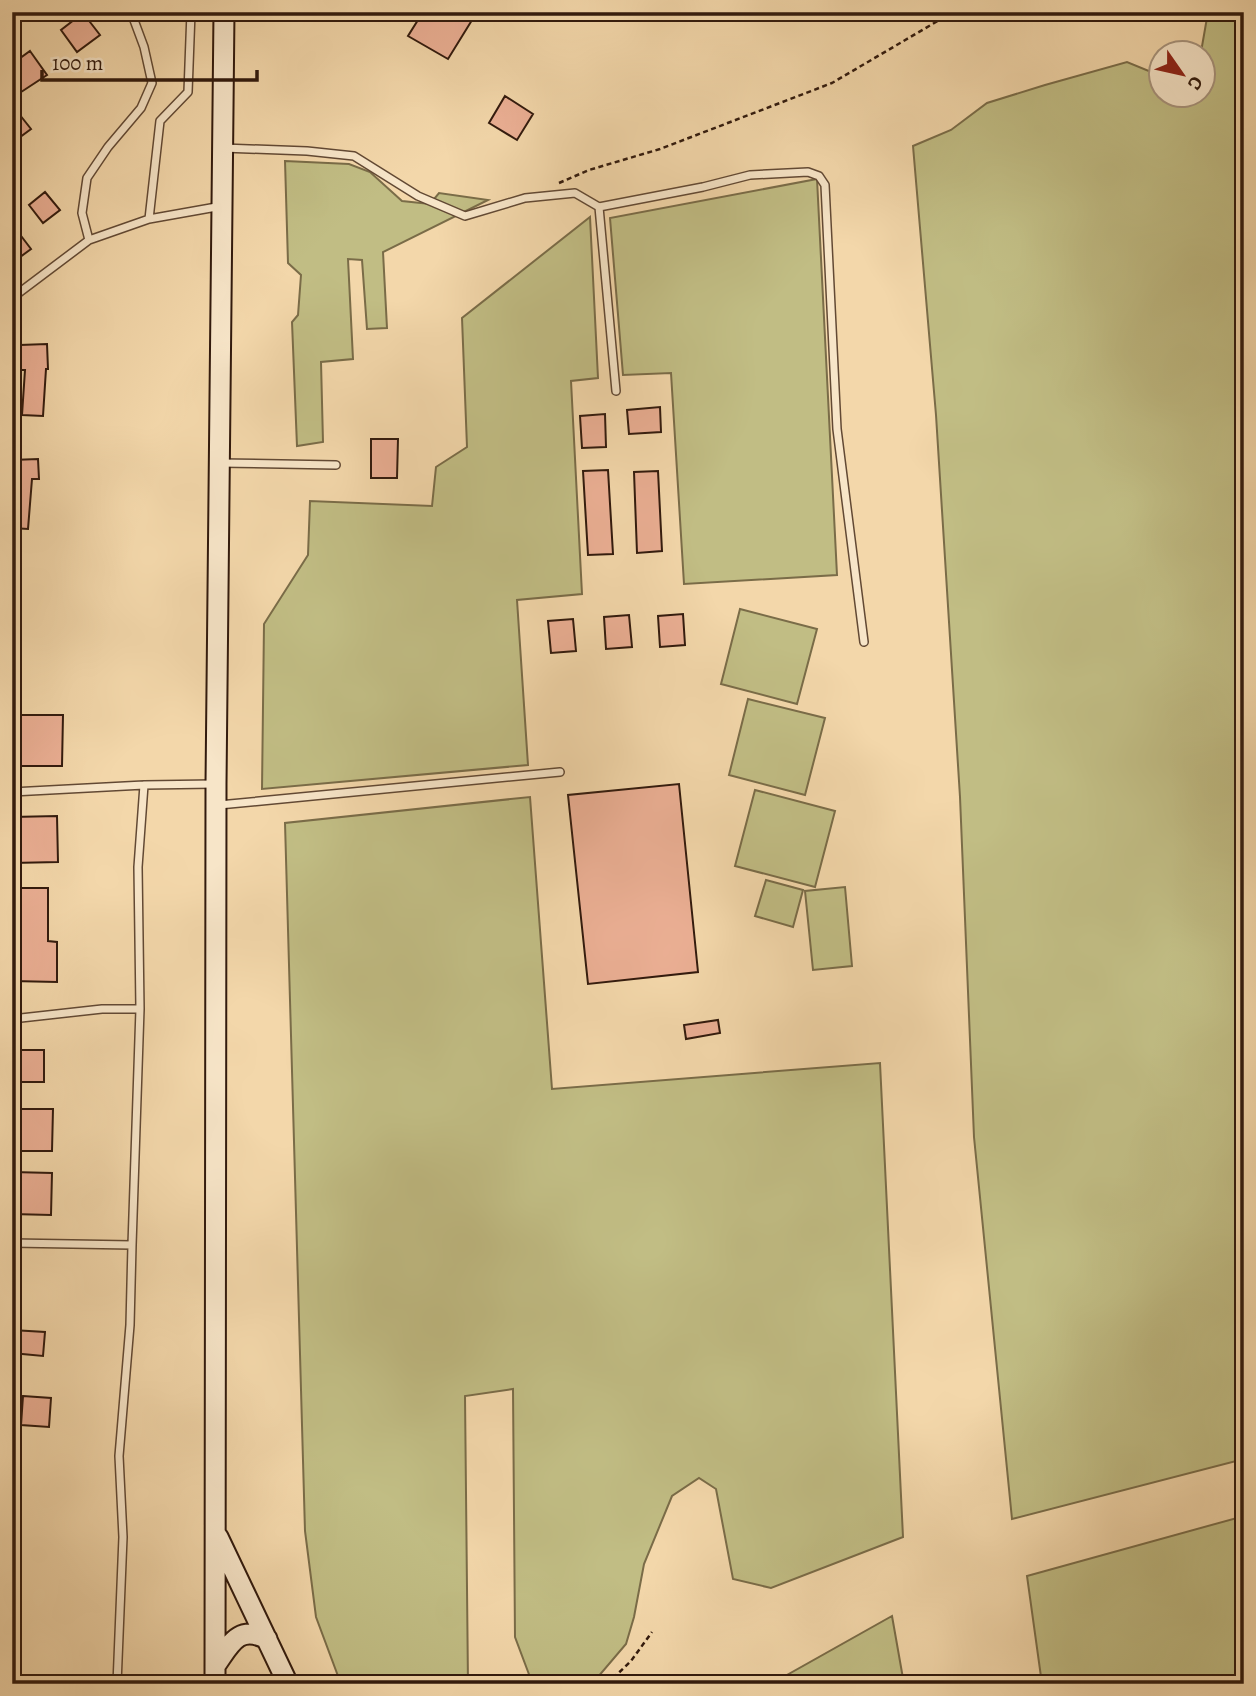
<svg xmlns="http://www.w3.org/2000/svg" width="1256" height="1696" viewBox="0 0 1256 1696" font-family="Alegreya,serif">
  <rect width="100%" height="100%" fill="#f3d7aa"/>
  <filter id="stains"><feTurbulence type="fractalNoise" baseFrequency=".00286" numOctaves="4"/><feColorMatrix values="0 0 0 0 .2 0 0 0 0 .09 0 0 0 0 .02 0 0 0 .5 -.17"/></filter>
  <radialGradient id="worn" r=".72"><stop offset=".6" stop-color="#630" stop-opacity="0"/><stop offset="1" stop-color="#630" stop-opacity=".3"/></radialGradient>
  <path fill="#c1bd84" stroke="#7a6c48" stroke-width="2" d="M1208 12H1244V1459L1012 1519 974 1137 960 797 936 415 913 146 951 130 987 103 1045 85 1127 62 1161 76 1162 94H1204V52H1201Z
    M285 161 349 164 370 172 402 201 430 204 439 193 488 200 383 252 387 328 367 329 362 260 348 259 353 359 321 362 323 442 297 446 292 322 298 315 301 275 288 263Z
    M817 179 837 575 684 584 671 373 623 375 610 218Z
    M590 217 598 378 571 381 582 594 517 600 528 765 262 789 264 624 308 555 310 501 432 506 436 467 467 447 462 318Z
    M740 609 817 629 797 704 721 684Z
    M748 699 825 718 805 795 729 775Z
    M755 790 835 811 815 887 735 866Z
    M530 797 552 1089 880 1063 903 1537 771 1588 733 1579 716 1489 699 1478 672 1496 644 1564 634 1617 626 1644 592 1684H538L530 1677 515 1637 513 1389 465 1396 468 1684H341L316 1617 305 1531 285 823Z
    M766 880 803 890 793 927 755 916Z
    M845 887 852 966 813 970 805 891Z
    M1244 1516V1684H1042L1027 1576Z
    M892 1616 904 1684H771Z"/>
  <path fill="#ebaf94" stroke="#321a0d" stroke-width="2" d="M423 12H477L448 59 408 36Z
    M83 13 100 35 77 52 61 30Z
    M30 51 47 75 12 98V64Z
    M505 96 533 114 517 140 489 123Z
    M12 105 31 129 12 143Z
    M45 192 60 210 43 223 29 205Z
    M12 224 31 249 12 263Z
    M47 344 48 369H46L43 416 22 415 25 370H21L20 345Z
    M660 407 661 432 629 434 627 410Z
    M605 414 606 447 582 448 580 416Z
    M371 439H398L397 478H371Z
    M38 459 39 479H32L28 529 12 528V460Z
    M608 470 613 554 588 555 583 471Z
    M658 471 662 551 637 553 634 472Z
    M683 614 685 645 660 647 658 616Z
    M629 615 632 647 606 649 604 617Z
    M573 619 576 651 551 653 548 621Z
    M12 715H63L62 766H12Z
    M679 784 698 972 588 984 568 795Z
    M57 816 58 862 12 863V817Z
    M12 888H48V941L57 942V982L12 981Z
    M718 1020 720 1033 686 1039 684 1025Z
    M13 1050H44V1082H13Z
    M12 1109H53L52 1151H12Z
    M12 1172 52 1173 51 1215 12 1214Z
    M12 1330 45 1332 43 1356 12 1353Z
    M23 1396 51 1398 49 1427 21 1425Z"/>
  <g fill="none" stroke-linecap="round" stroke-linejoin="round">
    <defs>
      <path id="lane" d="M131 12 144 47 152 83 141 108 108 147 87 178 82 213 89 240 149 219
        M191 12 188 92 160 121 149 219 222 206
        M223 148 307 151 354 156 418 196 465 216 525 198 575 193 599 207 616 391
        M599 207 703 187 750 175 808 172 819 176 825 185 837 429 864 642
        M12 298 89 240
        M220 463 336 465
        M12 792 144 785 214 784
        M219 805 560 772
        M12 1019 102 1009H140L138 867 144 785
        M12 1243 132 1245 140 1009
        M117 1684 123 1537 119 1456 130 1325 132 1245"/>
      <path id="street" d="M12 17 19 12"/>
      <path id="secondary" d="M218 1537 288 1684
        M215 1666C230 1645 238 1624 267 1639
        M215 1684 216 784 224 12"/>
    </defs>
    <use href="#lane" stroke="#624934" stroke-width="10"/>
    <use href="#street" stroke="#624934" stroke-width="18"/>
    <use href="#secondary" stroke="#321a0d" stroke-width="23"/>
    <path stroke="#321a0d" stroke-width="2.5" stroke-dasharray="5 3.5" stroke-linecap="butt" d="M559 183 589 170 660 149 832 83 953 12
      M607 1684 631 1661 652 1632"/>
    <use href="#lane" stroke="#f7e5c8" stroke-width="7"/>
    <use href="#street" stroke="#f7e5c8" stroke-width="14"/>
    <use href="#secondary" stroke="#f7e5c8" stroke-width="19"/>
  </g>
  <rect width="1256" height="1696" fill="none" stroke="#f3d7aa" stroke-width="42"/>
  <rect x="14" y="14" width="1228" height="1668" fill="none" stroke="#321a0d" stroke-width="3.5"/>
  <rect x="21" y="21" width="1214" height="1654" fill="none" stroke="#321a0d" stroke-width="2"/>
  <g transform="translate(1182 74) rotate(124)"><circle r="33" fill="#f7e5c8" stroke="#a8947d" stroke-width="2"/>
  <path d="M0-5L12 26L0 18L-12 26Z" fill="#8f2418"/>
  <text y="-10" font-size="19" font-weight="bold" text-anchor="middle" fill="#321a0d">С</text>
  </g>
  <path d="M42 70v10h215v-10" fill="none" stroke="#321a0d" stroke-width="3.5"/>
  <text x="52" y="70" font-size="21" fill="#321a0d" stroke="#f7e5c8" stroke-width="5" paint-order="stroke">100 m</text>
  <rect width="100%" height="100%" filter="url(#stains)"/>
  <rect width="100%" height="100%" fill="url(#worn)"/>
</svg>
